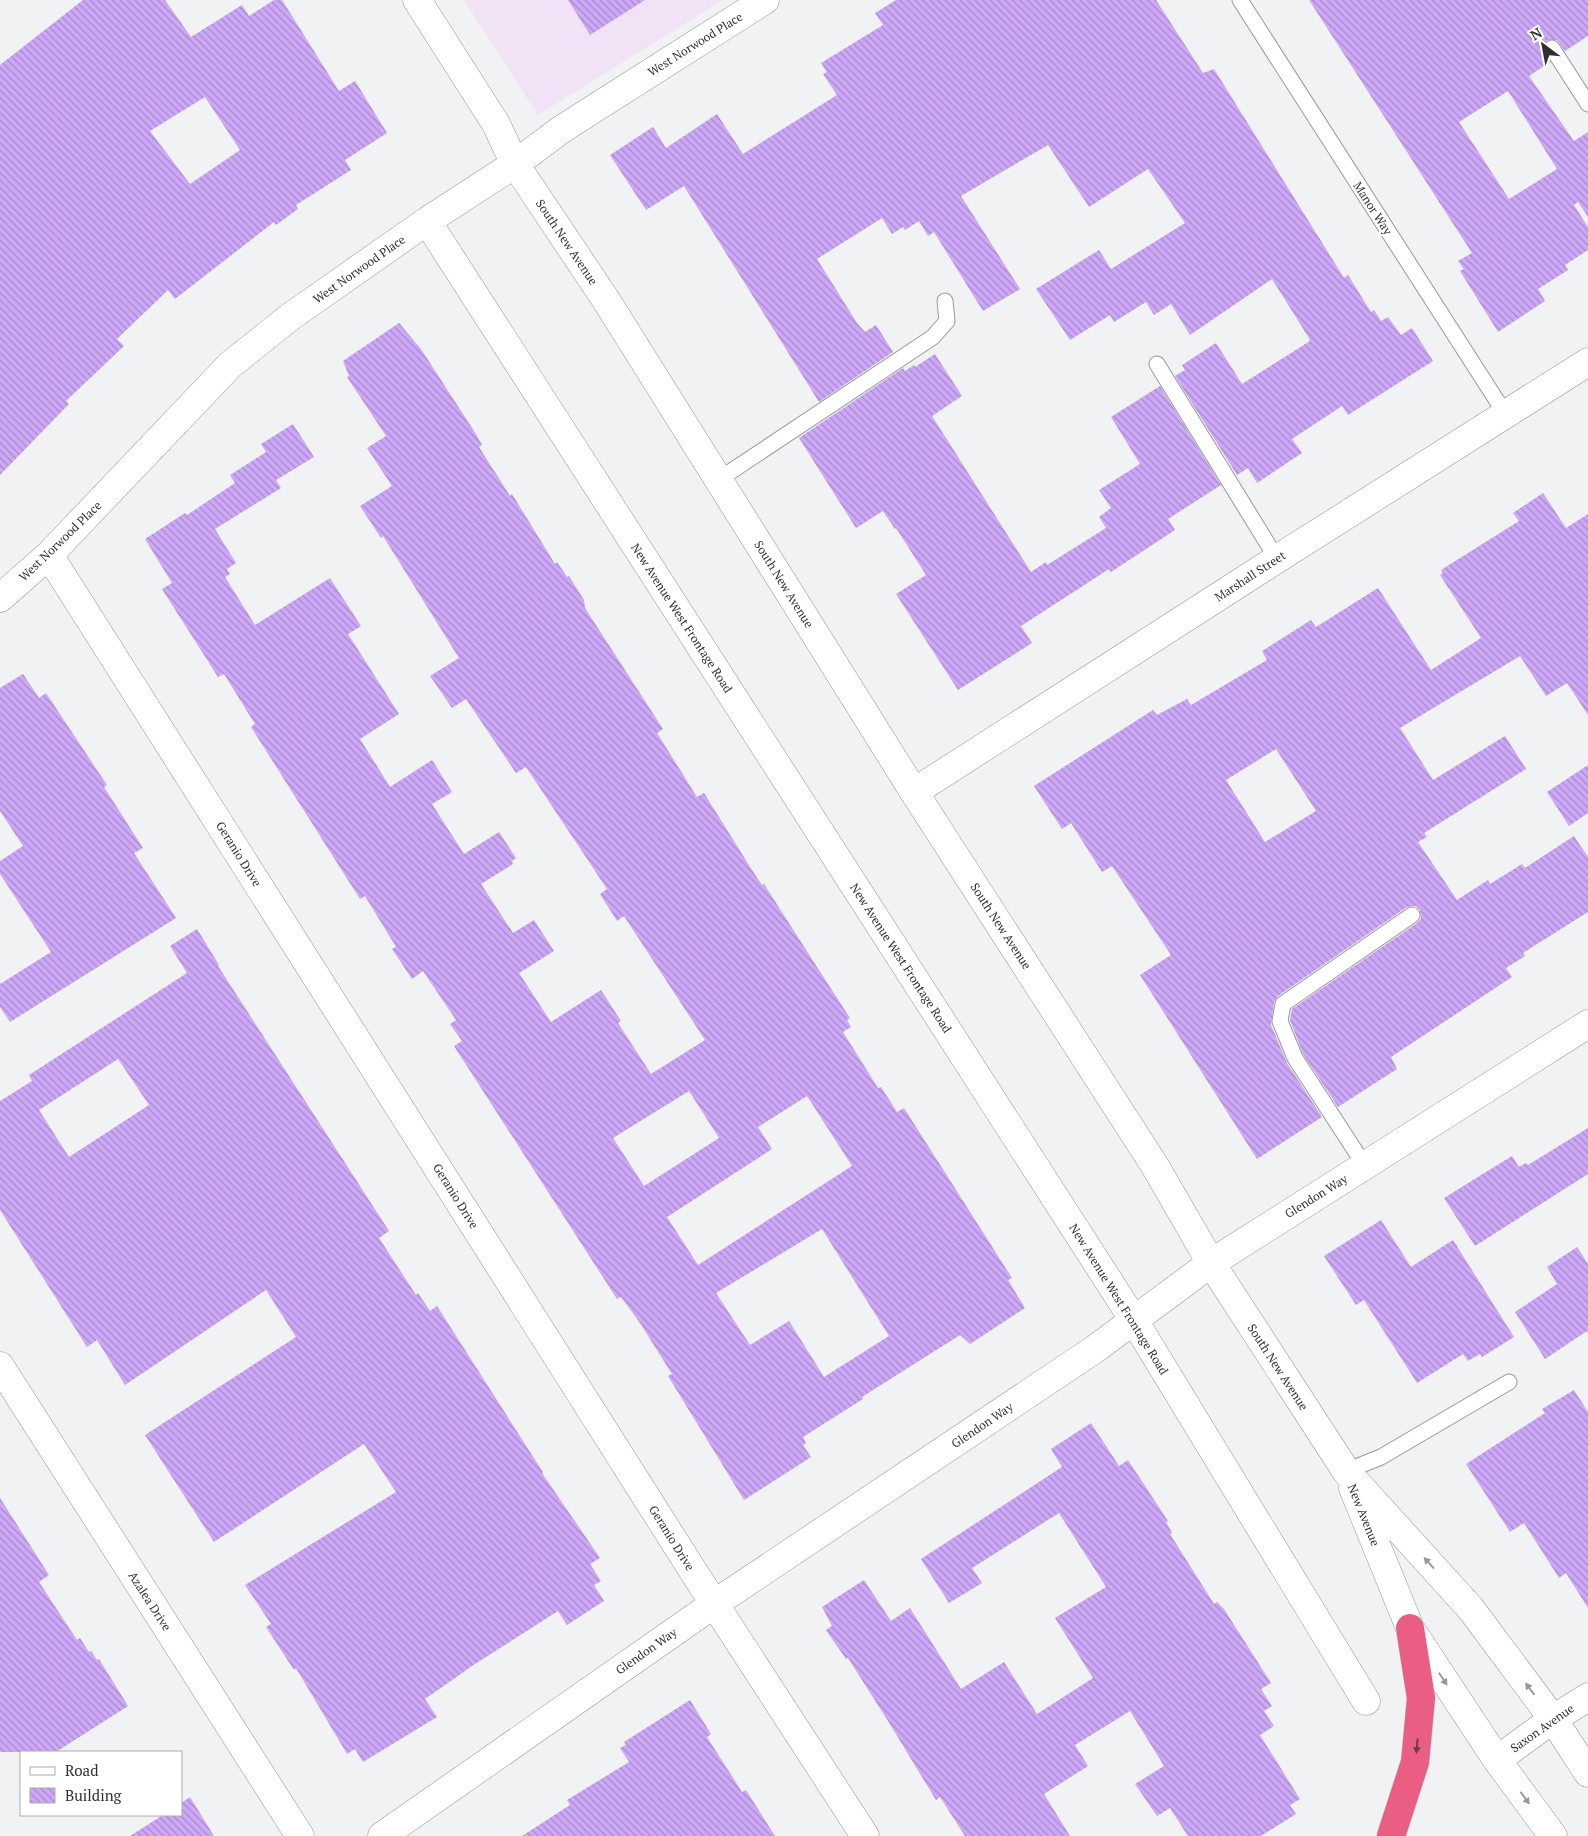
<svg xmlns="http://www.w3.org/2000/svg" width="1588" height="1836" viewBox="0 0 1588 1836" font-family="'PT Serif',serif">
  <defs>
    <pattern id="building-back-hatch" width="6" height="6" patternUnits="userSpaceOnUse" patternTransform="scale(1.25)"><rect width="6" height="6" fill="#cda8f8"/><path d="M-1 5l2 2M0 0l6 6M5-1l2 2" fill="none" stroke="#a789c9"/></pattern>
  </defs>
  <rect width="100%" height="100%" fill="#f1f2f3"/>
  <path fill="#f1e2f5" d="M464 0H723L538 115Z"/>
  <path fill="url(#building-back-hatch)" fill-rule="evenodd" d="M83 0H165L191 37 242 5 249 16 274 0H282L339 91 355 81 387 133 345 160 351 170 296 205 298 209 276 225 274 222 175 299 168 290 117 339 124 346 66 401 69 404 0 475V65ZM205 97 240 150 190 184 150 131Z
    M568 0H645L590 35Z
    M896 0H1156L1203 73 1214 69 1344 278 1348 275 1371 312 1374 310 1381 321 1388 317 1401 335 1412 328 1433 361 1348 415 1342 406 1292 439 1302 453 1257 483 1248 468 1237 475 1175 376 1185 370 1182 365 1216 343 1242 384 1310 341 1309 338 1272 279 1190 335 1171 304 1154 315 1146 302 1114 322 1110 315 1070 340 1036 289 1099 250 1111 269 1185 223 1148 169 1089 207 1048 145 961 196 1020 289 983 311 934 232 928 236 919 221 905 230 903 227 892 234 882 218 817 259 857 323 865 332 876 325 893 352 819 402 684 186 646 210 610 155 653 127 666 148 717 114 743 154 837 95 823 74 827 72 821 63 883 25 875 13Z
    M1309 0H1588V36L1565 51 1557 40H1547L1543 49 1550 62 1529 76 1574 141 1588 132V217L1578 202 1574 205 1588 227V250L1565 265 1568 270 1538 289 1545 301 1498 332 1460 271 1464 269 1458 261 1472 253ZM1508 91 1557 169 1509 199 1459 122Z
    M399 323 421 349 474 431 482 445 479 447 510 496 512 494 555 564 557 562 567 577 569 576 584 600 585 608 663 729 657 733 697 797 704 793 752 870 762 885 764 884 817 967 850 1018 847 1020 851 1027 843 1032 878 1088 881 1087 897 1112 904 1108 1012 1278 1008 1280 1025 1308 970 1344 960 1335 862 1397 863 1399 803 1437 806 1443 803 1445 811 1457 744 1500 668 1376 672 1374 640 1323 621 1297 617 1299 454 1046 462 1041 450 1024 456 1020 423 971 412 979 392 949 396 947 365 896 360 899 251 727 255 724 224 674 218 677 162 589 172 583 145 539 185 513 187 515 235 483 230 475 266 452 261 444 293 424 314 457 276 480 281 488 215 529 236 563 227 569 230 574 225 577 255 625 330 578 361 626 348 634 399 714 360 739 390 787 432 760 452 792 432 804 464 854 499 832 516 858 512 861 513 864 481 884 513 933 534 920 554 951 519 973 551 1022 601 990 621 1021 618 1023 651 1074 705 1040 624 916 617 921 600 894 607 889 526 767 516 773 466 699 452 708 430 676 459 658 383 536 381 538 360 506 392 486 367 448 386 436 347 377 349 376 343 361ZM689 1091 719 1138 644 1186 613 1138ZM807 1096 852 1166 698 1265 667 1217 772 1149 758 1127ZM822 1229 889 1336 824 1377 789 1321 750 1345 716 1293Z
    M935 354 962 396 932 416 1031 572 1046 562 1047 565 1106 528 1099 517 1111 508 1099 490 1140 464 1111 417 1160 386 1221 485 1168 519 1175 530 1111 572 1109 569 1021 626 1032 643 958 690 896 594 926 575 896 528 895 529 883 511 856 528 799 438 903 368 905 371 914 365 915 367Z
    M1543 493 1566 528 1588 514V715L1567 683 1546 696 1520 656 1400 728 1433 780 1505 736 1526 769 1424 833 1427 837 1418 842 1457 900 1488 880 1490 884 1522 864 1525 868 1574 836 1588 857V912L1523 953 1525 956 1506 968 1512 977 1391 1057 1397 1069 1338 1107 1303 1054 1290 1020 1292 1009 1417 923 1421 919 1420 910 1416 906 1407 907 1278 996 1274 1002 1271 1025 1287 1063 1322 1117 1257 1159 1140 975 1171 955 1112 866 1102 872 1071 823 1062 829 1034 786 1153 710 1157 715 1187 699 1191 705 1267 660 1262 651 1311 620 1316 627 1378 588 1431 670 1481 638 1440 575 1443 573 1441 570 1519 521 1513 513ZM1276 749 1316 811 1265 842 1226 780Z
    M23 674 39 698 46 693 107 785 104 787 143 848 134 853 176 918 10 1022 0 1007V984L51 952 0 874V861L23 846 0 811V688Z
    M1588 765V813L1569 826 1547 792Z
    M197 929 219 965 218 966 389 1231 379 1238 416 1295 418 1293 430 1311 437 1306 530 1452 543 1472 542 1473 600 1558 590 1564 601 1581 594 1585 604 1601 567 1625 558 1611 475 1664 425 1699 437 1717 363 1762 355 1749 347 1754 296 1668 294 1670 266 1627 271 1624 245 1585 396 1492 364 1444 214 1542 145 1435 296 1337 266 1290 125 1385 97 1340 87 1347 0 1210V1101L32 1081 29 1075 187 973 170 946ZM118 1059 149 1105 69 1157 39 1110Z
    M1588 1128V1174L1475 1246 1444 1198 1512 1156 1519 1167 1526 1163 1528 1165Z
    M1381 1220 1411 1267 1453 1240 1514 1337 1482 1357 1480 1354 1468 1361 1463 1354 1417 1383 1364 1300 1356 1305 1324 1256Z
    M1577 1247 1588 1264V1333L1587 1331 1545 1359 1515 1312 1557 1284 1547 1267Z
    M1574 1390 1588 1412V1608L1566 1573 1559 1578 1524 1523 1510 1532 1466 1464 1545 1413 1542 1409Z
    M1091 1423 1119 1466 1128 1460 1168 1521 1166 1522 1172 1533 1170 1534 1214 1604 1217 1602 1224 1609 1271 1683 1261 1689 1272 1706 1264 1711 1274 1726 1260 1735 1300 1799 1290 1805 1296 1814 1261 1836H1188L1170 1808 1157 1816 1135 1784 1164 1766 1130 1711 1075 1745 1088 1766 1044 1794 1070 1836H965L940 1797 936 1800 888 1721 848 1658 846 1659 826 1630 832 1626 822 1607 864 1580 891 1621 910 1608 961 1689 1004 1662 1037 1714 1093 1678 1055 1618 1106 1587 1059 1513 972 1568 982 1583 949 1603 921 1559 1062 1467 1051 1449Z
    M0 1498 49 1575 39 1582 77 1640 80 1638 89 1652 91 1651 97 1660 99 1659 128 1706 56 1752H0Z
    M690 1700 711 1734 707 1737 742 1792 746 1790 775 1836H522L570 1805 567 1800 629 1762 620 1748 626 1745 624 1742Z
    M190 1797 214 1836H130L163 1815H181V1803Z"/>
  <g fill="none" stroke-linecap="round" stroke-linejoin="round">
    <defs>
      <path id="service" d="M1240 0 1506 415
        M1552 48 1588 104
        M1157 364 1277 559
        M718 480 933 337 947 321 945 301
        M1365 1166 1295 1058 1280 1021 1283 1004 1412 915
        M1346 1471 1381 1457 1509 1382"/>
      <path id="minor" d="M427 221 1135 1322 1366 1701
        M49 555 695 1574 865 1836
        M0 598 49 555 230 365 290 317 427 221 515 164 562 129 765 0
        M914 792 1277 559 1588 362
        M0 1366 300 1836
        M382 1836 714 1604 1095 1349 1211 1263 1588 1024"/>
      <path id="secondary" d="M417 0 496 124 515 164 606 300 914 792 1155 1166 1211 1263 1346 1471 1471 1609 1553 1719 1588 1773
        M1353 1488 1410 1628 1497 1760 1553 1836
        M1497 1760 1553 1719 1588 1697"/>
      <path id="motorway" d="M1391 1836 1415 1762 1421 1698 1410 1628"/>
    </defs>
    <use href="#service" stroke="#98999a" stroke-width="17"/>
    <use href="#minor" stroke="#98999a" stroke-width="29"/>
    <use href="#secondary" stroke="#98999a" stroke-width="29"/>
    <use href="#motorway" stroke="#cdcdcd" stroke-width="29"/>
    <use href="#service" stroke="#fff" stroke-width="15"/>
    <use href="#minor" stroke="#fff" stroke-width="28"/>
    <use href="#secondary" stroke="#fff" stroke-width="28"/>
    <use href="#motorway" stroke="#e95e82" stroke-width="28"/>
  </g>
  <defs><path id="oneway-solid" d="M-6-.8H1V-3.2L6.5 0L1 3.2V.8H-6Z" transform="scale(1.25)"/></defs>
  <g fill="#979898">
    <use href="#oneway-solid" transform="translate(1429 1563) rotate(-132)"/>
    <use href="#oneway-solid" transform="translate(1443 1679) rotate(57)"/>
    <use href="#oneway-solid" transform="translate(1530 1689) rotate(-127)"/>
    <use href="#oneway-solid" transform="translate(1525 1798) rotate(54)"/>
  </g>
  <use fill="#673e49" href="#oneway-solid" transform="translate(1417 1746) rotate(95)"/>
  <g text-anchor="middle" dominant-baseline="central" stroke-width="4.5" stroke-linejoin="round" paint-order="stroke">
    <g font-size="12" fill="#2f3030" stroke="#fff">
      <text transform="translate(695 44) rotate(-32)">West Norwood Place</text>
      <text transform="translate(1373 208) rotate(57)">Manor Way</text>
      <text transform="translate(567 242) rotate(56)">South New Avenue</text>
      <text transform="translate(359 269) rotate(-35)">West Norwood Place</text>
      <text transform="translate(60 541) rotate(-44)">West Norwood Place</text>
      <text transform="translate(1250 576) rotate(-33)">Marshall Street</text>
      <text transform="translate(784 584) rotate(58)">South New Avenue</text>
      <text transform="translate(682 618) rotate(57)">New Avenue West Frontage Road</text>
      <text transform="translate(239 854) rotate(58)">Geranio Drive</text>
      <text transform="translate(1001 926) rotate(57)">South New Avenue</text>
      <text transform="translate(901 958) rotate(57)">New Avenue West Frontage Road</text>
      <text transform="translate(456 1196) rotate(58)">Geranio Drive</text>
      <text transform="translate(1316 1196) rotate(-32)">Glendon Way</text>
      <text transform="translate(1119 1299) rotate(58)">New Avenue West Frontage Road</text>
      <text transform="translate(1278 1367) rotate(57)">South New Avenue</text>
      <text transform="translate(982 1425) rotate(-34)">Glendon Way</text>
      <text transform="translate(1364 1515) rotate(68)">New Avenue</text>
      <text transform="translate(672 1538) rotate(58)">Geranio Drive</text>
      <text transform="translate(150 1601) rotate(57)">Azalea Drive</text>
      <text transform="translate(646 1651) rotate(-35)">Glendon Way</text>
      <text transform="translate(1542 1728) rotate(-35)">Saxon Avenue</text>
    </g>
  </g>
  <rect x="20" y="1751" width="162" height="65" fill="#ffffff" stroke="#acacac"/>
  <rect x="30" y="1767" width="25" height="8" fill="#ffffff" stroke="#acacac"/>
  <text x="65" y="1776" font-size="15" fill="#2f3030">Road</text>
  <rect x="30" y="1788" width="25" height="15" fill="url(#building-back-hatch)" stroke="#acacac"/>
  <text x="65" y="1801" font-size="15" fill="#2f3030">Building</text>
  <g transform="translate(1543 45) rotate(328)" stroke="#ffffff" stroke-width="4" paint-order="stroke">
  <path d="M0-4L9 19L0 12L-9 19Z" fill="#2f3030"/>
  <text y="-8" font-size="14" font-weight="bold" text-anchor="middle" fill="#2f3030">N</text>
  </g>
</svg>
